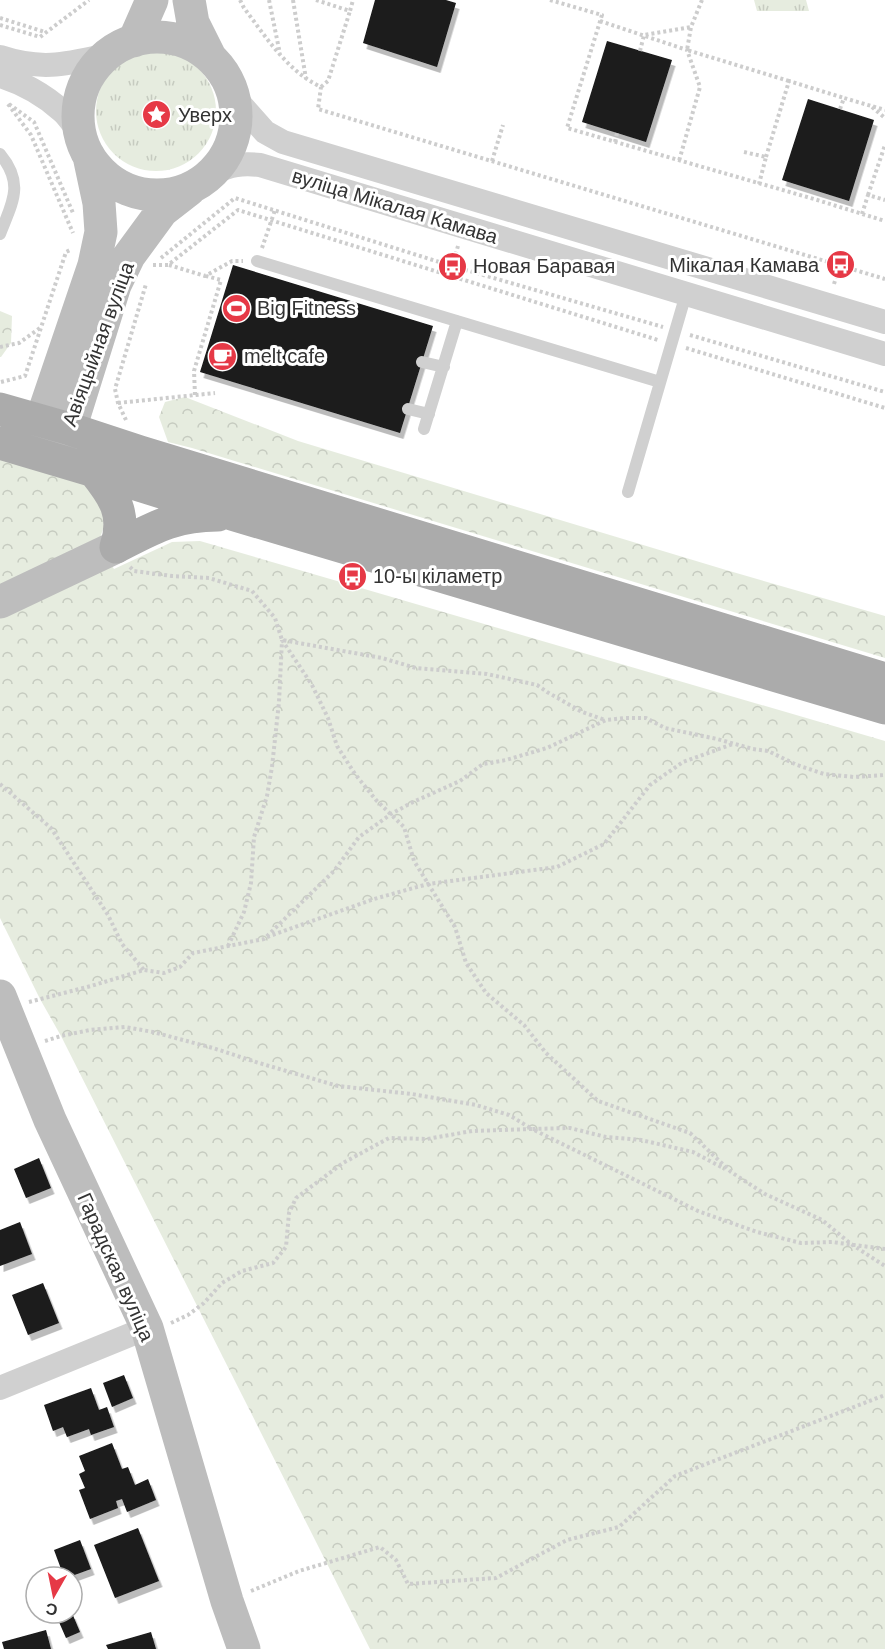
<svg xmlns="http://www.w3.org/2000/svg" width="885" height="1649" viewBox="0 0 885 1649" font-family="Helvetica,sans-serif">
  <defs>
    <pattern id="grass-tufts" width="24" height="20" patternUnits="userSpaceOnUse" patternTransform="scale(1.5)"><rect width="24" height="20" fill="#e6ecdf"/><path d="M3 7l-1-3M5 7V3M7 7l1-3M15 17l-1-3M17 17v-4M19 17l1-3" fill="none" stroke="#c6cbc0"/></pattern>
    <pattern id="forest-crowns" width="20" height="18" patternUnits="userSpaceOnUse" patternTransform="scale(1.5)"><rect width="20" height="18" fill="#e6ecdf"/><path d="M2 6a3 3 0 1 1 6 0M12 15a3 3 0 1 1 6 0" fill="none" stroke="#c6cbc0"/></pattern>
    <filter id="shadow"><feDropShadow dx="3.5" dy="6" stdDeviation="0" flood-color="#0004"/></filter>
  </defs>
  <rect width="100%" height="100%" fill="#fff"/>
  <path fill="url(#grass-tufts)" d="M754 0H806L809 11H757Z
    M96 111a60 60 0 1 1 120 0a60 60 0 1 1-120 0Z"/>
  <path fill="url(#forest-crowns)" d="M0 311 12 316 11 343 1 357H0Z
    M185 397 298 441 726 570 885 616V658L192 448 168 442 159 417 165 402Z
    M0 455 100 488 104 526 98 544 114 569 172 542 200 541 885 741V1649H370L61 1036 40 999 0 918Z"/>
  <path fill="#1a1a1a" filter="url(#shadow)" d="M375 0H446L456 3 437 67 363 43Z
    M607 41 672 60 646 142 582 122Z
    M808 99 874 120 849 201 782 180Z
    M233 265 433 326 400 433 200 372Z
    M39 1158 51 1188 26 1198 14 1169Z
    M20 1222 32 1254 0 1266V1230Z
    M43 1283 59 1323 28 1335 12 1295Z
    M124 1375 133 1398 112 1407 103 1383Z
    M91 1388 99 1410 107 1407 114 1427 91 1435 89 1429 67 1437 63 1427 53 1431 44 1405Z
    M112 1443 122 1469 128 1467 135 1485 148 1479 156 1500 127 1512 122 1499 116 1501 118 1508 90 1519 79 1490 85 1488 79 1474 85 1471 79 1456Z
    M138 1528 159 1581 115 1598 94 1545Z
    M80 1540 91 1569 69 1577H64L54 1550Z
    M55 1613H72L80 1632 66 1638Z
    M46 1630 51 1649H4L2 1642Z
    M151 1632 156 1649H108L106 1645Z"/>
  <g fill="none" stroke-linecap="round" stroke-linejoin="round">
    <path stroke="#cdcdcd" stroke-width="4" stroke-dasharray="3 3" stroke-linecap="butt" d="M240 0 244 8C266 37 287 71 321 87L318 109 885 279
      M269 0 280 54
      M293 0 306 79
      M316 0 350 11 353 0
      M550 0 602 15 567 128 814 199 885 221
      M702 0 691 27 687 50 789 81
      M0 18 45 32
      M600 21 687 50 700 87 679 161
      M0 25 40 37 89 0
      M640 51 644 35 691 27
      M321 87 328 81 350 11
      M8 104 31 135 73 233
      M9 104 34 122 73 213
      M872 107 885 118
      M840 109 844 98 885 110
      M615 142 617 133
      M744 152 766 157 759 184
      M766 157 789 81 844 98
      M492 161 503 125
      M868 195 885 145
      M862 214 868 195 885 200
      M262 248 275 210
      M161 258 235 198 452 266 663 327
      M153 265H168L238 210 658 340
      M169 265 205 276 232 261H243
      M452 266 458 246
      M834 284 840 265
      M690 335 885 392
      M0 347 19 343 40 328
      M686 348 885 408
      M1 382 25 376 66 252 70 250
      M195 395 194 371 221 280 206 276
      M118 403 215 393
      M126 420 118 403 115 389 146 284
      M130 567 134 571 172 576 209 578 252 591 275 618 282 640 382 658 416 668 487 674 537 685 547 692 582 712 605 720
      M282 640 312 685 328 718 337 746 355 774 376 800 404 827 414 861 455 927 466 963 486 993 524 1025 546 1053 598 1101 690 1133 731 1172 765 1194 822 1220 851 1244 885 1266
      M0 784 51 828 108 915 122 944 144 970
      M267 937 374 899 428 884 557 867 604 844 650 785 683 762 733 744
      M228 946 244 912 251 883 254 837 267 796 272 767 279 702 282 640
      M29 1002 91 986 144 970 164 973 180 967 193 953 264 939 334 871 359 837 391 814 413 802 460 781 483 764 506 760 547 748 606 720 625 718H646L665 728 717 739 753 749 768 751 797 765 824 774 854 777 885 775
      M45 1041 61 1036 90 1030 125 1027 153 1032 213 1048 259 1063 338 1086 412 1094 476 1105 509 1115 532 1129 570 1128 606 1137 641 1140 693 1152 725 1169
      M171 1323 188 1315 204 1303 222 1283 242 1271 273 1263 286 1247 289 1213 296 1198 343 1163 389 1138 427 1139 472 1131 532 1129 698 1211 757 1232 801 1243 832 1242 885 1249
      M251 1591 299 1571 380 1547 396 1560 408 1584 496 1578 567 1540 619 1527 675 1476 885 1395"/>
    <path stroke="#d0d0d0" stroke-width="12" d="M0 154C25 184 12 203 0 234
      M257 261 660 382
      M422 362 444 367
      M408 409 429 414
      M424 429 457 321
      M628 492 686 294"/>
    <path stroke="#d0d0d0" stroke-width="24" d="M0 57C42 71 67 64 108 55
      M0 76C23 83 44 95 62 111 69 117 74 126 80 133
      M234 97 265 132 283 142 885 322
      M214 172C231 165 241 163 260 165L885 354
      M0 1388 147 1328"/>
    <path stroke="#bdbdbd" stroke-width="33" d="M189 0 193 23 210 57
      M78 116a79 79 0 1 1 158 0a79 79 0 1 1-158 0Z
      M134 41 152 0
      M47 449 41 421 94 265 101 232 99 203 89 156
      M52 452 70 429 115 285 129 256 162 211 189 190
      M0 602 116 547
      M0 996 50 1120 147 1328 227 1601 244 1649"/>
    <path stroke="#ababab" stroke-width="33" d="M0 409 70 429 140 452 885 679
      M0 443 94 471 235 515 885 708
      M94 471C114 496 127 514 116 547
      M116 547C153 528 174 515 218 515"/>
  </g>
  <defs>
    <symbol id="sight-disc" viewBox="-11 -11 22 22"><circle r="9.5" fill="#e63946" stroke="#fff"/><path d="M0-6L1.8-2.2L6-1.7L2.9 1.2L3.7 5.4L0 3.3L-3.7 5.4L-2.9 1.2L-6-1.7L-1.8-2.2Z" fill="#fff"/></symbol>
    <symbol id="bus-disc" viewBox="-11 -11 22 22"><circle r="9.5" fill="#e63946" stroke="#fff"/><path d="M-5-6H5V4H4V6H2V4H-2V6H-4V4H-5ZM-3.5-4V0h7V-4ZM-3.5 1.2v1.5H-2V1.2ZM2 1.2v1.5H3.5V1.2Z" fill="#fff"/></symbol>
    <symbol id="stadium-disc" viewBox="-11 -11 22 22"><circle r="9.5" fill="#e63946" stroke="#fff"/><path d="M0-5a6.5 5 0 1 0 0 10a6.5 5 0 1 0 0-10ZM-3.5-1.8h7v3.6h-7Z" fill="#fff"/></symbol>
    <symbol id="cafe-disc" viewBox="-11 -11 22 22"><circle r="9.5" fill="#e63946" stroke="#fff"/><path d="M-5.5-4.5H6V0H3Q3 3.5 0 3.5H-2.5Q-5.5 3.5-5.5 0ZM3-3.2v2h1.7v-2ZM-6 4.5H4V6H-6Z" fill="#fff"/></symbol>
  </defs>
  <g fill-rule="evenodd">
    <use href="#sight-disc" x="140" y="98" width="33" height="33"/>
    <use href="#bus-disc" x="824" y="248" width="33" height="33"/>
    <use href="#bus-disc" x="436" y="250" width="33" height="33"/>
    <use href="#stadium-disc" x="220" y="292" width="33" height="33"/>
    <use href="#cafe-disc" x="206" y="340" width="33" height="33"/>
    <use href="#bus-disc" x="336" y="560" width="33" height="33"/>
  </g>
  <g text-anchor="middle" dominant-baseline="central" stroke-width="6" stroke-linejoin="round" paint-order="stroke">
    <g font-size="20" fill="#333" stroke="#fff" text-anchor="start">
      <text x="178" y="115">Уверх</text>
      <text x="819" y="265" text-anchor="end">Мікалая Камава</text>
      <text x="473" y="266">Новая Баравая</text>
      <text x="257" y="308">Big Fitness</text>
      <text x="244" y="356">melt cafe</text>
      <text x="373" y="576">10-ы кіламетр</text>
    </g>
    <g font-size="20" fill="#333" stroke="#fff">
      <text transform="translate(395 206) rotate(17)">вуліца Мікалая Камава</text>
      <text transform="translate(98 344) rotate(-70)">Авіяцыйная вуліца</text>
      <text transform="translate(116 1267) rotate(66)">Гарадская вуліца</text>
    </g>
  </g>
  <g transform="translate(54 1595) rotate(189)"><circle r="28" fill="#ffffff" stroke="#adadad" stroke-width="1.5"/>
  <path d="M0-4.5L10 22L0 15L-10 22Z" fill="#e63946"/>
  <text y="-9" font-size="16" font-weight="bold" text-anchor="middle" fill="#333333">С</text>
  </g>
</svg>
